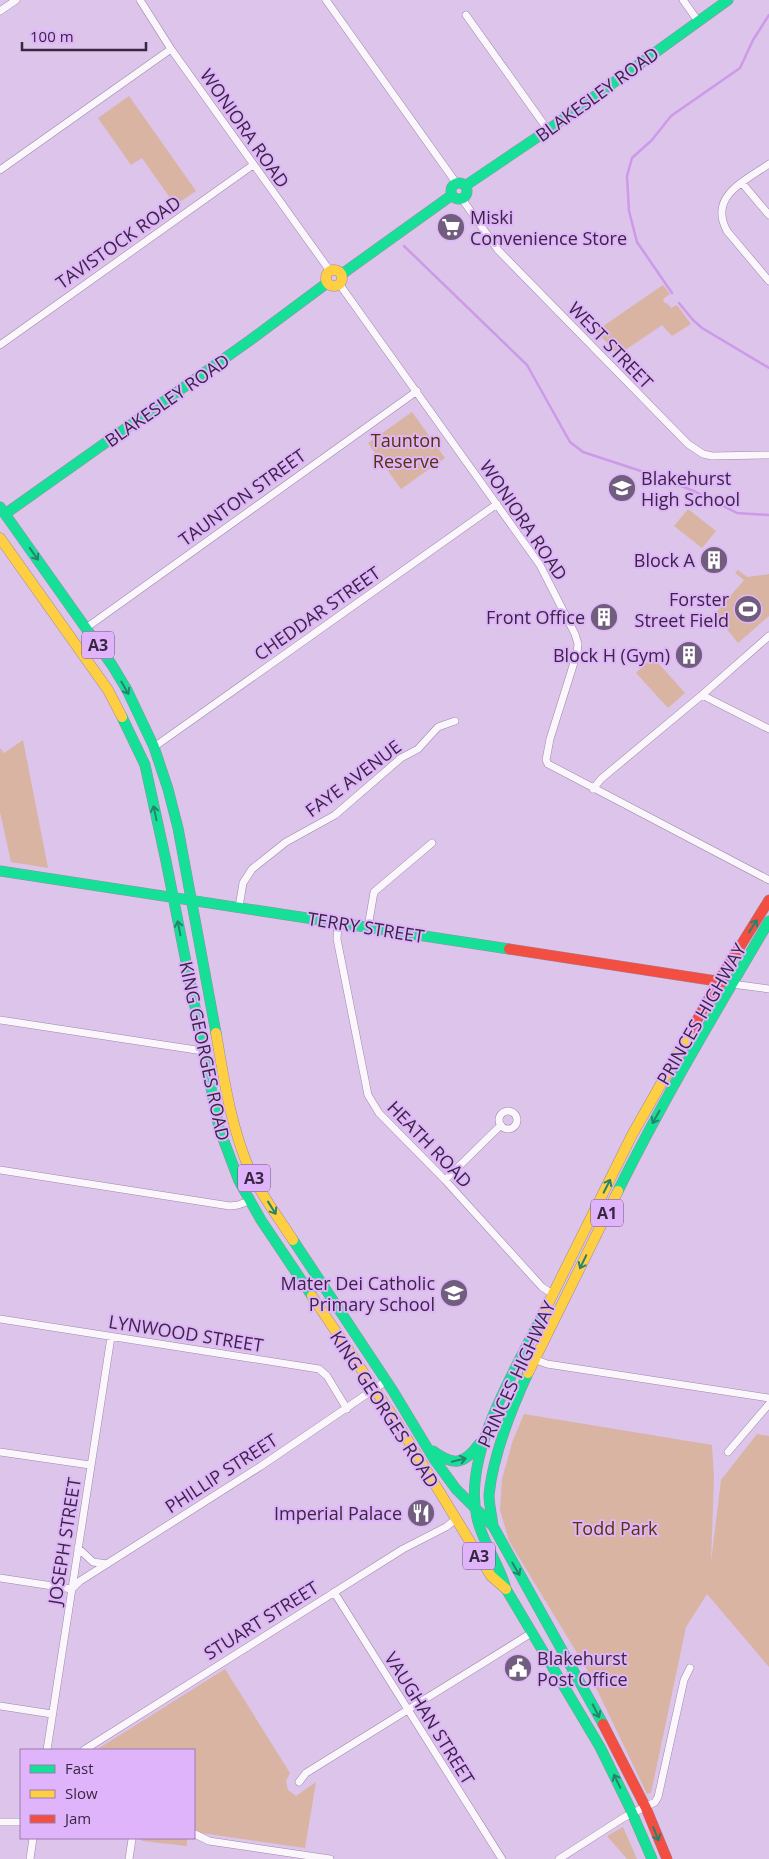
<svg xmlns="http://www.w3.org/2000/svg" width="769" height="1859" viewBox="0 0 769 1859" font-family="'Open Sans',sans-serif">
  <rect width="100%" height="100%" fill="#dcc4ea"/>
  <path fill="#d9b4a3" d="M129 96 196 191 175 205 142 158 131 165 98 118Z
    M663 285 670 294 663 299 665 303H667L671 308 677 305 691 324 672 336 662 325 618 355 596 331Z
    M412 412 445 458 401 489 368 443Z
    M688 509 716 531 702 548 674 526Z
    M738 570 747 577 769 574V616L738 643 715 614 744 580 735 573Z
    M653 657 685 693 668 708 636 673Z
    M23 740 48 868 11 862 0 812V748L4 753Z
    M524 1414 712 1445 714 1478 711 1562 721 1480 757 1434 769 1436V1667L707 1594 686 1627 651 1793 647 1794 588 1671 509 1541 500 1510 502 1479 513 1440Z
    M225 1669 290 1773 286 1781 288 1790 296 1796 316 1782 305 1848 194 1832V1750H96Z
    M623 1827 637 1859H627L607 1836Z
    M142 1838H187V1846L142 1841Z"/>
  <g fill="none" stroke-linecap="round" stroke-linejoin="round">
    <path stroke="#cd9ae9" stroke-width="2.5" d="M404 246 527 365 570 442 583 452 653 475 694 491 737 513 769 515
      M672 293 637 242 629 211 627 176 632 158 652 140 671 116 740 68 753 40 769 15
      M679 303 693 320 702 328 769 368"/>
    <defs>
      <path id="street" d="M140 0 171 49 330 271
        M326 0 457 184
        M683 0 698 21
        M0 11 16 0
        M466 15 548 130
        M769 164C745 181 708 196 727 231L769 281
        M0 170 171 49
        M742 183 769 215
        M462 199 498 250 688 444 703 454 712 456 769 455
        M340 285 540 565 575 634 578 644 577 653 550 739 546 760 548 764 769 880
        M0 345 253 165
        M86 628 417 391
        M702 695 769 729
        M154 747 497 504
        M593 789 601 779 702 695 769 636
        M239 907 243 883 252 869 286 842 335 815 401 758 418 749 438 727 455 721
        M338 923 337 939 368 1095 379 1113 445 1180 542 1287 554 1295
        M368 927 374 892 432 843
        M732 984 769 989
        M0 1020 203 1051
        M499 1120a9 9 0 1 1 18 0a9 9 0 1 1-18 0Z
        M0 1170 230 1206 238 1205 249 1201
        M445 1180 501 1125
        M0 1319 319 1369 327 1376 347 1409
        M534 1359 547 1364 769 1398
        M0 1452 90 1465
        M728 1452 769 1404
        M78 1548 93 1562 107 1564
        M0 1578 72 1589
        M72 1589 80 1581 261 1466 386 1381
        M334 1592 502 1859
        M0 1706 52 1714
        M47 1750 111 1337
        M84 1750 403 1549 446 1527 456 1519
        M299 1782 306 1773 533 1632
        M0 1822H21
        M195 1834 209 1841 330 1859
        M30 1859 33 1838
        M129 1859 132 1839
        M559 1859 623 1818 655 1802 658 1797 684 1680 690 1668"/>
      <path id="fast" d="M451 191a8 8 0 1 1 16 0a8 8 0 1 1-16 0Z
        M465 186 548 130 728 0
        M342 274 452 195
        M0 507 112 665 127 690 154 747 168 789 178 828 216 1033
        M5 514 249 341 327 283
        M122 717 145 765 166 861 219 1128 239 1181 261 1220 312 1296
        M0 871 509 949
        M618 1191C664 1098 717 1010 769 921
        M293 1240 393 1391 434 1459 456 1489 493 1526
        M543 1314C515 1371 462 1454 477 1518 483 1544 499 1563 506 1589L600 1747 629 1806 652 1859
        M528 1373C511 1410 493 1454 489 1495 489 1505 492 1516 493 1526L603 1724
        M433 1451C453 1466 464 1465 479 1444"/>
      <path id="slow" d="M326 278a8 8 0 1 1 16 0a8 8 0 1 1-16 0Z
        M0 538 108 690 122 717
        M216 1033C224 1080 231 1127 250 1171 261 1195 279 1218 293 1240
        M312 1296 398 1424 491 1576 506 1589
        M543 1314 632 1135 692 1029
        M528 1373 618 1191"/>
      <path id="jam" d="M509 949 723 982
        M692 1029 718 982 769 900
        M603 1724 646 1808 667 1859"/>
    </defs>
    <use href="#street" stroke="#9b89a6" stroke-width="8"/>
    <use href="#fast" stroke="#9b89a6" stroke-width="11"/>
    <use href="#slow" stroke="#9b89a6" stroke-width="11"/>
    <use href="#jam" stroke="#9b89a6" stroke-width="11"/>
    <use href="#street" stroke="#faf6fc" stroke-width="7"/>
    <use href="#fast" stroke="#16e098" stroke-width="10"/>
    <use href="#slow" stroke="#ffcf43" stroke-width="10"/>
    <use href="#jam" stroke="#f24e42" stroke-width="10"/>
  </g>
  <defs><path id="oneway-shaft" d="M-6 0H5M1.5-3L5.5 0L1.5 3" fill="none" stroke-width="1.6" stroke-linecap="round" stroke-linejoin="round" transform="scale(1.25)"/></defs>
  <g stroke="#27836d">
    <use href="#oneway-shaft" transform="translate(34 554) rotate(55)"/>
    <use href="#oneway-shaft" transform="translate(125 688) rotate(60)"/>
    <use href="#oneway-shaft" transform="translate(155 813) rotate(-102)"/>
    <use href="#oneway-shaft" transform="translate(753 926) rotate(-58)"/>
    <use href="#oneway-shaft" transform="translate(179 928) rotate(-101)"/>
    <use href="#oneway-shaft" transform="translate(656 1117) rotate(119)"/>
    <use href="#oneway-shaft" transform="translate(607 1186) rotate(-63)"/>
    <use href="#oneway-shaft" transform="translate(272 1208) rotate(58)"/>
    <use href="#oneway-shaft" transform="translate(583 1262) rotate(116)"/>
    <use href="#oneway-shaft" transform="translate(459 1460) rotate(-13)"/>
    <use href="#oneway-shaft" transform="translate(516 1569) rotate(60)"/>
    <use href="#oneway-shaft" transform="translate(596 1711) rotate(63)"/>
    <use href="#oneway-shaft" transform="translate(617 1781) rotate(-116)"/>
    <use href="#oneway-shaft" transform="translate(656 1834) rotate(68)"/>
  </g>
  <defs>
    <symbol id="supermarket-disc" viewBox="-11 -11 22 22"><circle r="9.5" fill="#715d7d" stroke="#e0b4fa"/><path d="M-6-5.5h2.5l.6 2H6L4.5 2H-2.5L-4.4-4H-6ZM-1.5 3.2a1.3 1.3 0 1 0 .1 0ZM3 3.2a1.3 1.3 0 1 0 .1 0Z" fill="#fff"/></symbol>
    <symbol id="school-disc" viewBox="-11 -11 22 22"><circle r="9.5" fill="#715d7d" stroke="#e0b4fa"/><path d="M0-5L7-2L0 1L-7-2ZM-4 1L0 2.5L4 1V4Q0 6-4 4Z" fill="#fff"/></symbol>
    <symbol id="building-disc" viewBox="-11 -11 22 22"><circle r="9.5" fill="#715d7d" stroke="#e0b4fa"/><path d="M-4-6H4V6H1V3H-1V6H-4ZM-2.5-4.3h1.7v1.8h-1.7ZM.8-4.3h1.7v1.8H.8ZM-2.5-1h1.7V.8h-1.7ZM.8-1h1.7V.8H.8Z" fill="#fff"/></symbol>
    <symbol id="stadium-disc" viewBox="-11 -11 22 22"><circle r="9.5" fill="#715d7d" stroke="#e0b4fa"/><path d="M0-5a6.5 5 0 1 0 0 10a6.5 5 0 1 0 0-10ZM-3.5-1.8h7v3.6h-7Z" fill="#fff"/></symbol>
    <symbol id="restaurant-disc" viewBox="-11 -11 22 22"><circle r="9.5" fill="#715d7d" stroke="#e0b4fa"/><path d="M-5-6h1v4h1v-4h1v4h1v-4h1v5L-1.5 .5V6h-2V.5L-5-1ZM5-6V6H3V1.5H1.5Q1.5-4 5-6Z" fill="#fff"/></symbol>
    <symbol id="civic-disc" viewBox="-11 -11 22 22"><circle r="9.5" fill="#715d7d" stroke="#e0b4fa"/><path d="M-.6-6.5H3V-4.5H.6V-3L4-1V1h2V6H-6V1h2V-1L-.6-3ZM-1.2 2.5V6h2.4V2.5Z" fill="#fff"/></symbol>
  </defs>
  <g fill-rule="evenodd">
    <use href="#supermarket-disc" x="435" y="211" width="32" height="32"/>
    <use href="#school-disc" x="606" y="472" width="32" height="32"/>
    <use href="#building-disc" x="698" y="544" width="32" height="32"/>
    <use href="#stadium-disc" x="732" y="593" width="32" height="32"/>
    <use href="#building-disc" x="588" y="601" width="32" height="32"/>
    <use href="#building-disc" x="673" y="639" width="32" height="32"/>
    <use href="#school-disc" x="438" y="1277" width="32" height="32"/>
    <use href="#restaurant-disc" x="405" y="1497" width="32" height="32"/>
    <use href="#civic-disc" x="502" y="1652" width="32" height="32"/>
  </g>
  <g text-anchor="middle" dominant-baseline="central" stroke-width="4" stroke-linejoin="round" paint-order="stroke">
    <g fill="#e0b4fa" stroke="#6a5179" stroke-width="1">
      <rect x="82" y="631.5" width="32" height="27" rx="4"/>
      <rect x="238" y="1164.5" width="32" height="27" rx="4"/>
      <rect x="591" y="1199.5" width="32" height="27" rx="4"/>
      <rect x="463" y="1542.5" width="32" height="27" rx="4"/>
    </g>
    <g font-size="16" font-weight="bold" fill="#382642">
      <text x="98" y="645">A3</text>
      <text x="254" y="1178">A3</text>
      <text x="607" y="1213">A1</text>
      <text x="479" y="1556">A3</text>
    </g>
    <g font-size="18" fill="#382642" stroke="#e0b4fa">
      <text transform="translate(597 94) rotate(-36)">BLAKESLEY ROAD</text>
      <text transform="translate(245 128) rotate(55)">WONIORA ROAD</text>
      <text transform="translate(118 242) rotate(-35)">TAVISTOCK ROAD</text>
      <text transform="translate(611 345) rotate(46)">WEST STREET</text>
      <text transform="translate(167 400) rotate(-35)">BLAKESLEY ROAD</text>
      <text transform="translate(242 497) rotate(-36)">TAUNTON STREET</text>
      <text transform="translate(524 520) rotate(56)">WONIORA ROAD</text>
      <text transform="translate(317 613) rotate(-35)">CHEDDAR STREET</text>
      <text transform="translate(353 778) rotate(-37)">FAYE AVENUE</text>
      <text transform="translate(366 927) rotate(9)">TERRY STREET</text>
      <text transform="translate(701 1014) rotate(-60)">PRINCES HIGHWAY</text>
      <text transform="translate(205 1051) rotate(78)">KING GEORGES ROAD</text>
      <text transform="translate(430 1144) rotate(46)">HEATH ROAD</text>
      <text transform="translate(186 1333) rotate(9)">LYNWOOD STREET</text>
      <text transform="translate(516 1374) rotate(-65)">PRINCES HIGHWAY</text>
      <text transform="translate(385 1409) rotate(57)">KING GEORGES ROAD</text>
      <text transform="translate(221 1473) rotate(-33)">PHILLIP STREET</text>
      <text transform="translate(64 1541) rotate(-81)">JOSEPH STREET</text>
      <text transform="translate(261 1620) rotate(-32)">STUART STREET</text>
      <text transform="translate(430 1718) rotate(58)">VAUGHAN STREET</text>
    </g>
    <g font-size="18" fill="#382642" stroke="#e0b4fa" text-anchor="end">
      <text x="470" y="217" text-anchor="start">Miski<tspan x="470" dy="21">Convenience Store</tspan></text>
      <text x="641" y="478" text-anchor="start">Blakehurst<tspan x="641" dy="21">High School</tspan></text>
      <text x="695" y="560">Block A</text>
      <text x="729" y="599">Forster<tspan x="729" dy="21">Street Field</tspan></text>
      <text x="585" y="617">Front Office</text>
      <text x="670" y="655">Block H (Gym)</text>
      <text x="435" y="1283">Mater Dei Catholic<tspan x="435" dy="21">Primary School</tspan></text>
      <text x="402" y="1513">Imperial Palace</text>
      <text x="537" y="1658" text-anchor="start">Blakehurst<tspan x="537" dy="21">Post Office</tspan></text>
    </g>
    <g font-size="18" fill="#533505" stroke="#e0b4fa">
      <text x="406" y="440">Taunton<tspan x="406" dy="21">Reserve</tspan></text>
      <text x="615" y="1528">Todd Park</text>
    </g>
  </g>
  <rect x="20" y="1749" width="175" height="90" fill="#e0b4fa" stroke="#9d7bb0"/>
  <rect x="30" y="1765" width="25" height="8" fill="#16e098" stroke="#9d7bb0"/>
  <text x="65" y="1774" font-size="15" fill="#382642">Fast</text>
  <rect x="30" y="1790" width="25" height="8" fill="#ffcf43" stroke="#9d7bb0"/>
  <text x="65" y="1799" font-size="15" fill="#382642">Slow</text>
  <rect x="30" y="1815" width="25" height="8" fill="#f24e42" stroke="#9d7bb0"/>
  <text x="65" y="1824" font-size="15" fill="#382642">Jam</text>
  <path d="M22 42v8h124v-8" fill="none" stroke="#382642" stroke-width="2.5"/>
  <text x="30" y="42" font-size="15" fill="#382642" stroke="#e0b4fa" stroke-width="4" paint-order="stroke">100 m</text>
</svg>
